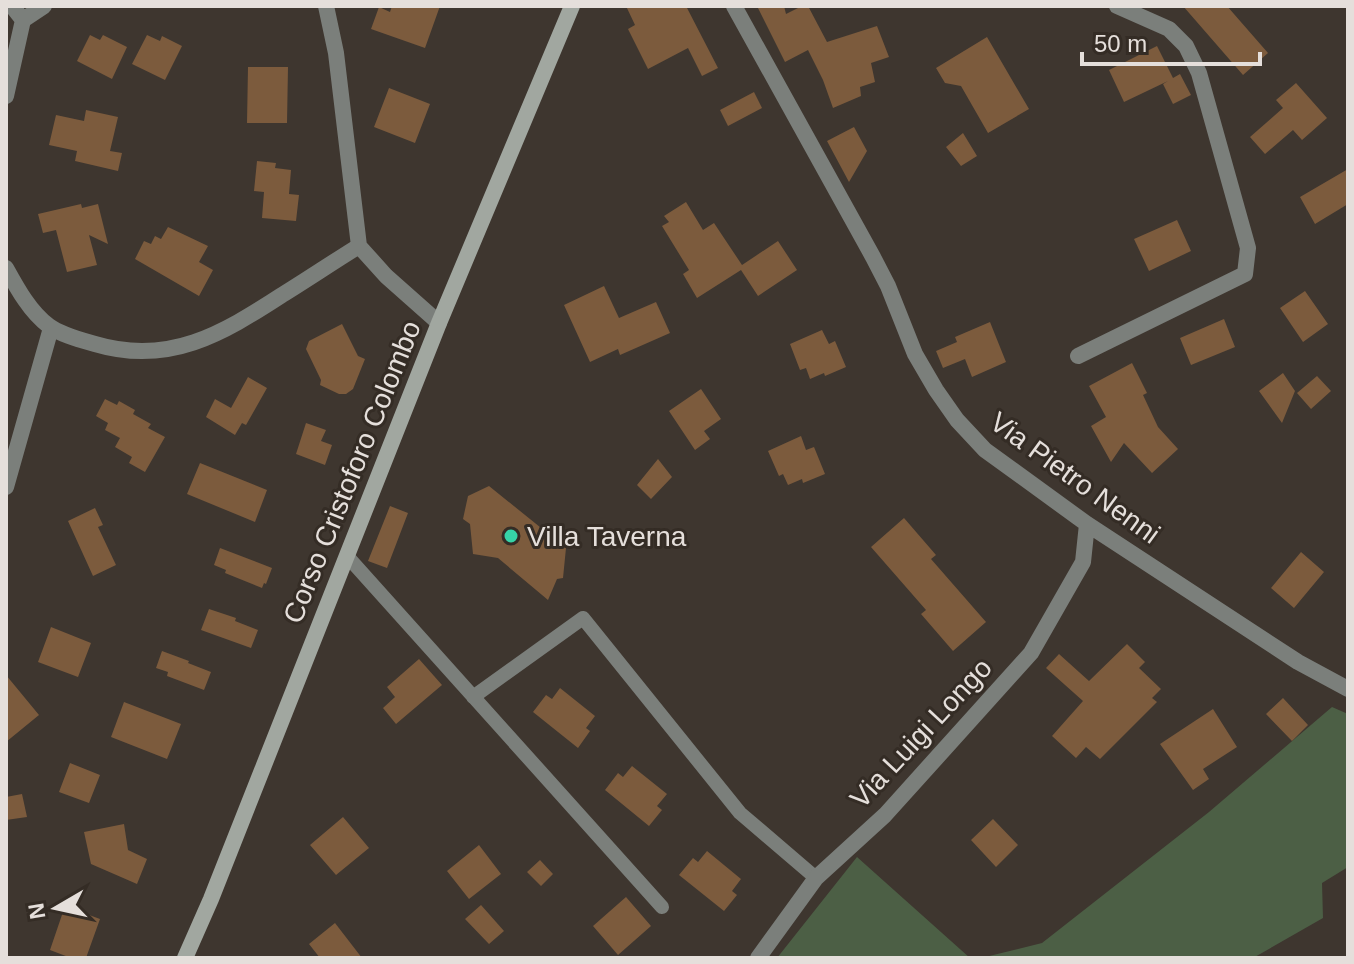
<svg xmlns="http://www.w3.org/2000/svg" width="1354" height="964" viewBox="0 0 1354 964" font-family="Helvetica,sans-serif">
  <rect width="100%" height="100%" fill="#3e362f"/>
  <path fill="#4c5f45" d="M1332 707 1348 714V867L1322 883 1323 918 1253 958H981L1042 943 1209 812Z
    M857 857 970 958H777Z"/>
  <path fill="#7c5b3d" d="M392 6H440L425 48 371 29 379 7 390 12Z
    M626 6H686L718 68 702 76 688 48 648 69 628 29 635 25Z
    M757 6H784L786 14 802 6H808L827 42 877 26 889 57 871 63 875 82 860 87 861 96 833 108 823 80 808 50 785 62Z
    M1183 6H1227L1268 53 1243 75Z
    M90 35 100 40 103 35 127 47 112 79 77 61Z
    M147 35 160 41 162 36 182 46 165 80 132 64Z
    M987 37 1029 109 988 133 961 86 945 83 936 68Z
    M1157 46 1173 78 1180 74 1191 95 1173 104 1163 84 1168 81 1124 102 1109 70Z
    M248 67H288L287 123H247Z
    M1296 83 1327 118 1302 140 1293 130 1265 154 1250 137 1283 108 1276 100Z
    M389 88 430 104 415 143 374 127Z
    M754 92 762 108 728 126 720 110Z
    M86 110 118 117 110 151 122 153 118 171 75 161 77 151 49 145 56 115 84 121Z
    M854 127 867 151 849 182 827 141Z
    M963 133 977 156 961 166 946 147Z
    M257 161 276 163 275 168 291 170 289 194 299 195 296 221 262 218 264 192 254 191Z
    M1348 169V204L1315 224 1300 197Z
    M686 202 703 230 714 223 742 265 778 241 797 270 758 296 741 270 697 298 683 274 689 270 662 226 669 222 664 216Z
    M81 204 82 208 98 204 108 244 89 235 97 265 67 272 56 230 43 233 38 214Z
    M1177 220 1191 251 1149 271 1134 239Z
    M168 227 208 246 199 262 213 270 199 296 135 259 144 241 151 244 155 236 161 239Z
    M604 286 619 318 656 302 670 333 620 355 618 349 590 362 564 305Z
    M1305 291 1328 324 1303 342 1280 308Z
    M1224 319 1235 347 1191 365 1180 338Z
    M990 322 1006 362 972 377 965 359 943 368 936 351 957 342 955 337Z
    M342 324 358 356 365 359 353 389 346 394H339L320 385 321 380 306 349 309 341Z
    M822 330 829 344 835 341 846 367 825 376 824 373 810 379 806 368 800 370 790 344Z
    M1132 363 1147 393 1143 395 1158 427 1178 449 1152 473 1124 443 1111 462 1091 426 1106 417 1089 386Z
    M1283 373 1295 391 1282 423 1259 391Z
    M1317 376 1331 391 1311 409 1297 393Z
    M248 377 267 388 246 425 242 423 235 435 206 417 215 399 231 408Z
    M701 389 721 419 704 431 710 439 695 450 669 411Z
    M105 399 117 405 119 401 135 410 133 414 151 424 148 428 165 437 145 472 129 463 132 457 115 447 120 438 105 430 108 423 96 416Z
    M306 423 326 430 321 441 332 445 325 465 296 454Z
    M801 436 806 450 814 447 825 474 803 483 802 479 788 485 783 474 779 476 768 451Z
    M658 459 672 477 651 499 637 485Z
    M200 463 267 490 255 522 187 494Z
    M489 486 566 548 563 578 557 579 548 600 498 558 473 554 470 524 463 519 468 496Z
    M390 506 408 513 387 568 368 561Z
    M95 508 103 525 98 527 116 565 93 576 68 521Z
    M904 518 936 555 931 559 986 622 953 651 921 614 926 610 871 547Z
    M220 548 272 568 266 584 264 583 262 588 225 573 226 570 214 565Z
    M1301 552 1324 572 1294 608 1271 588Z
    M209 609 236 618 235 621 258 630 251 648 201 630Z
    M51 627 91 643 78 677 38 662Z
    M1127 644 1145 662 1139 668 1161 689 1152 698 1157 702 1100 759 1086 747 1076 758 1052 736 1083 701 1046 668 1059 654 1089 681Z
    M162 651 189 661 188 663 211 672 204 690 167 676 168 672 156 668Z
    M419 659 442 685 396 724 383 708 395 697 387 687Z
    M6 675 39 715 6 742Z
    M560 688 595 716 586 728 590 731 578 748 533 712 546 695 552 699Z
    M1283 698 1308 725 1292 741 1266 714Z
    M124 702 181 724 167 759 111 737Z
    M1213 709 1237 747 1203 769 1209 779 1193 790 1160 744Z
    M70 763 100 775 89 803 59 792Z
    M632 766 667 794 657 806 662 810 649 826 605 790 618 773 623 777Z
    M22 794 27 817 6 820V797Z
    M343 817 369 848 336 875 310 845Z
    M993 819 1018 845 996 867 971 840Z
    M124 824 128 850 147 859 137 884 91 864 84 832Z
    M479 845 501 874 469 899 447 871Z
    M707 851 741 879 732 891 737 895 724 911 679 875 693 858 698 862Z
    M540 860 553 874 541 886 527 872Z
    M626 897 651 926 618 955 593 926Z
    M481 905 504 931 489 944 465 919Z
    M65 906 100 919 86 958H71L50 950Z
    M335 923 362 958H320L309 944Z"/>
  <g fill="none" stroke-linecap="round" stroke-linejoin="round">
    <path stroke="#7b7f7b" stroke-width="14" d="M347 556 662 907
      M473 697 583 618 740 813 816 878"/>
    <path stroke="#7b7f7b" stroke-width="16" d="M12 6 23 20 44 6
      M326 6 336 53 359 246 386 276 439 323
      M734 6 873 257 888 286 915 354 936 390 957 420 985 450 1087 524 1298 662 1348 689
      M6 96 23 20
      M6 268C17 288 30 312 49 326 61 335 81 340 95 344 169 366 222 334 282 295 308 279 333 262 359 246
      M1078 356 1245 274 1248 248 1199 73 1186 46 1169 29 1117 6
      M6 487 51 328
      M758 958 816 878 885 815 1031 653 1083 562 1087 524"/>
    <path stroke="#a1a7a0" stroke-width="16" d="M185 958 211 899 439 323 572 6"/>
  </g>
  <circle fill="#36d4a7" stroke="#342c25" stroke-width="3" cx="511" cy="536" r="8"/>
  <g text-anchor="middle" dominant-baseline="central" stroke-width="6" stroke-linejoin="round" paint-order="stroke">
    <g font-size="28" fill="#e5dfdb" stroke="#342c25">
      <text transform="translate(352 472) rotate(-68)">Corso Cristoforo Colombo</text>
      <text transform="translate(1075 478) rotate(36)">Via Pietro Nenni</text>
      <text transform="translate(921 733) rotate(-47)">Via Luigi Longo</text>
    </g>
    <g font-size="28" fill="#e5dfdb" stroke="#342c25" text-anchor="start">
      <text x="527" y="536">Villa Taverna</text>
    </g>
  </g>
  <rect width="1354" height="964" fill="none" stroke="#e5dfdb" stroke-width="16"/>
  <g transform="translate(56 908) rotate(261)" stroke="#342c25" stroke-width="6" paint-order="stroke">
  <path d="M0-6L14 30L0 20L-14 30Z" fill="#e5dfdb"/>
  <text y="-12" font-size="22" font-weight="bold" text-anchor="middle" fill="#e5dfdb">N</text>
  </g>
  <path d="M1082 52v12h178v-12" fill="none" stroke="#e5dfdb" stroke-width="4"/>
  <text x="1094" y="52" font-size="24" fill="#e5dfdb" stroke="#342c25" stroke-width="6" paint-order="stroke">50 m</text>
</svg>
